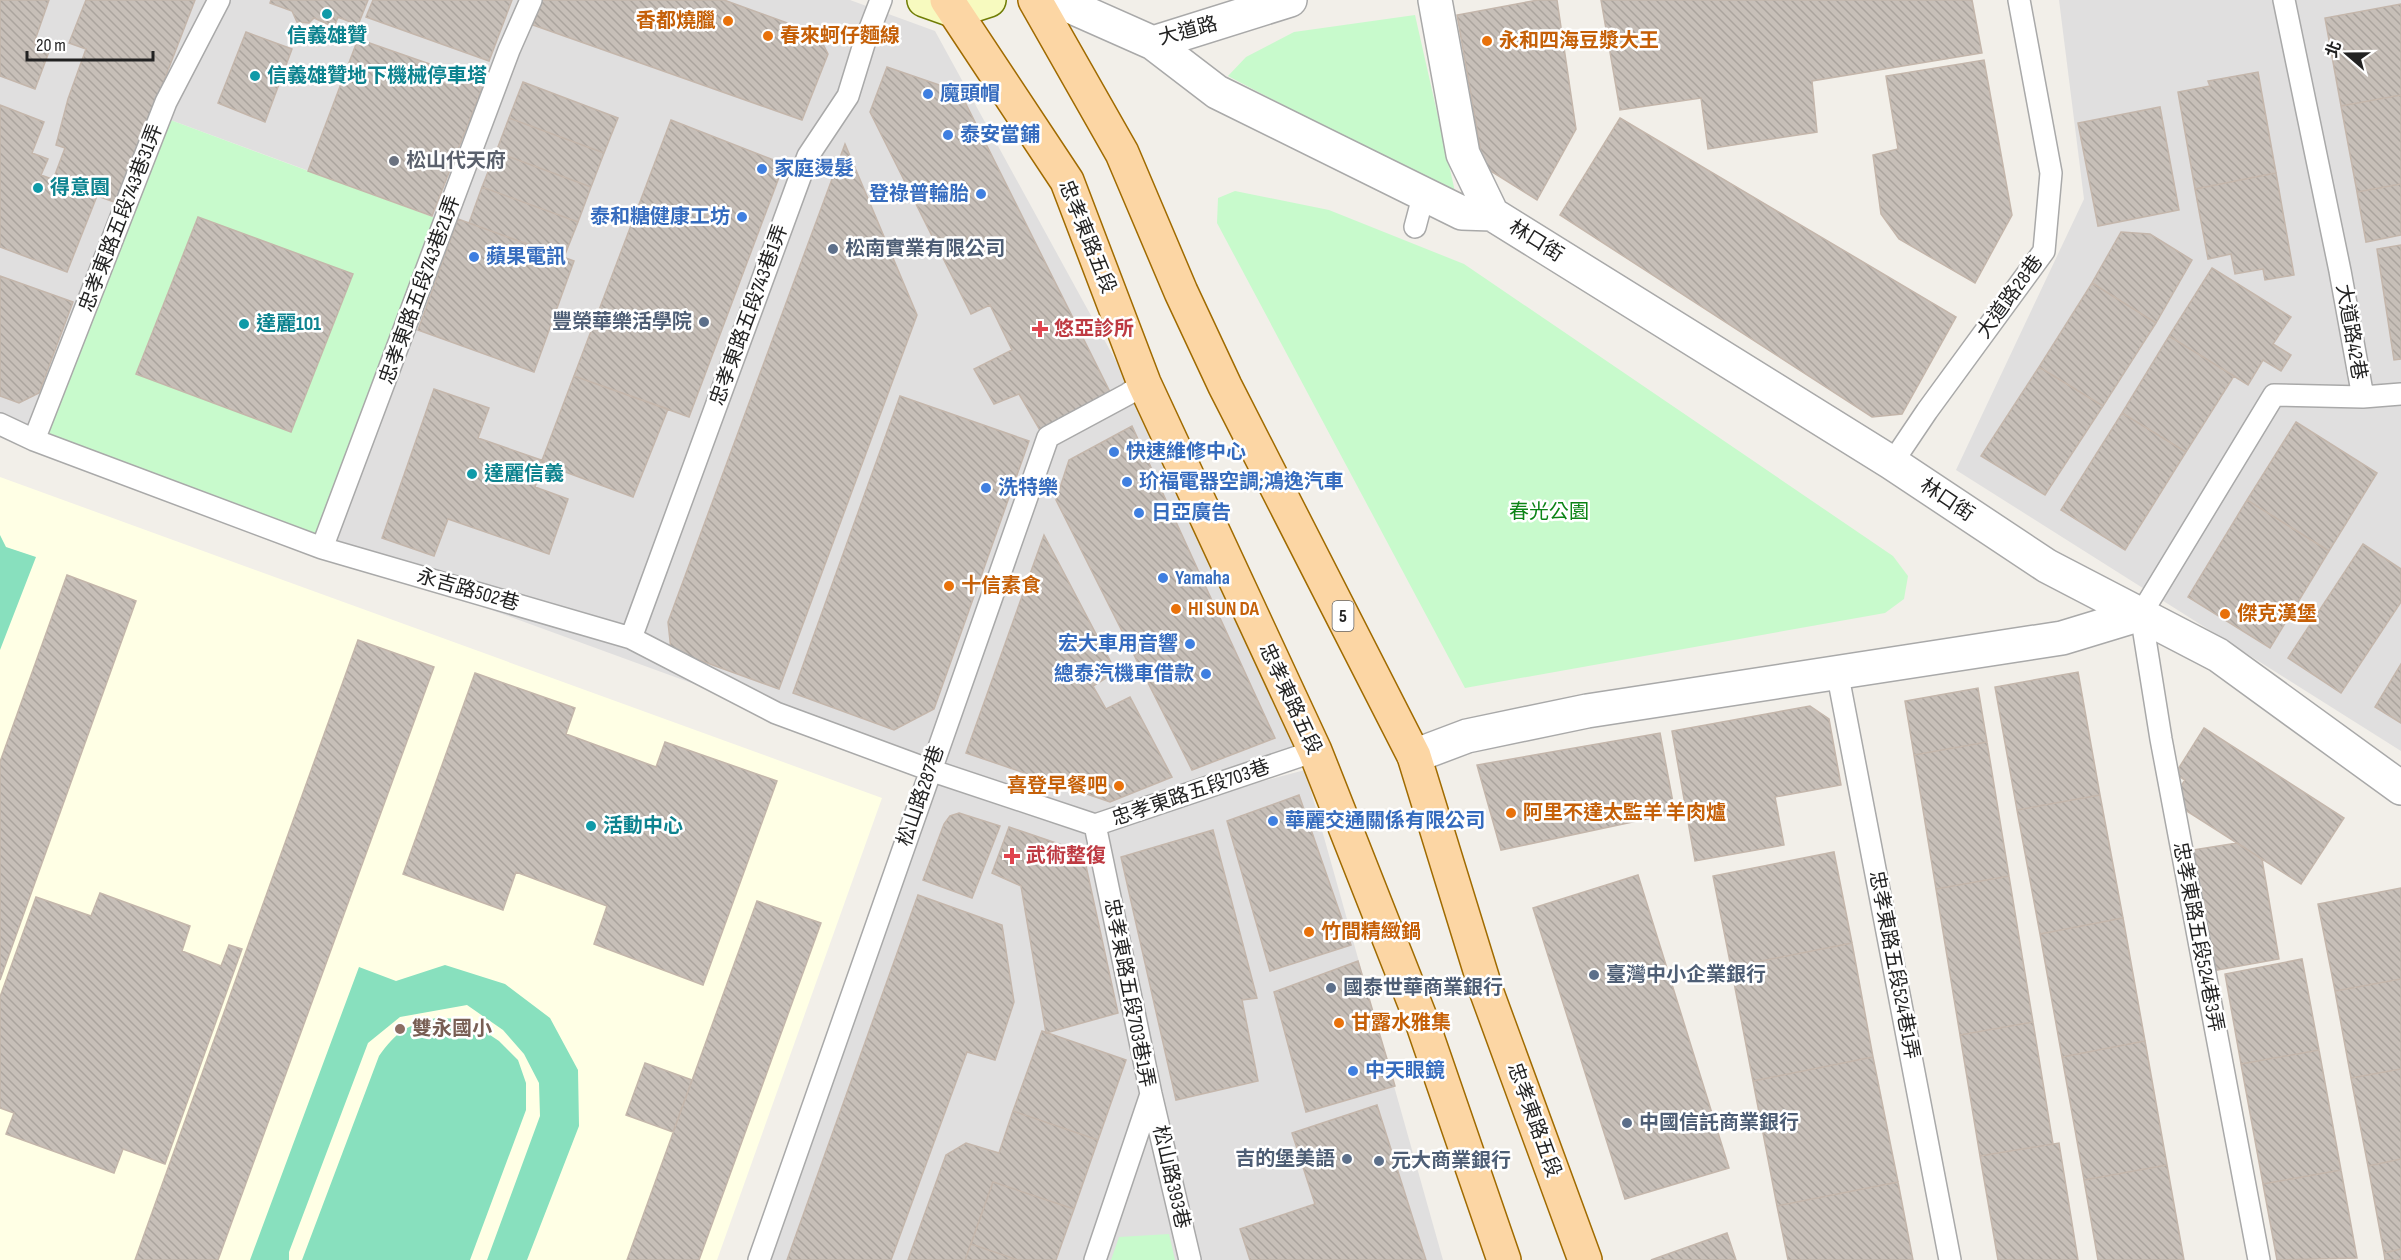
<svg xmlns="http://www.w3.org/2000/svg" width="2401" height="1260" viewBox="0 0 2401 1260" font-family="'Sofia Sans Condensed','Noto Sans TC',sans-serif">
  <defs>
    <pattern id="building-back-hatch" width="6" height="6" patternUnits="userSpaceOnUse" patternTransform="scale(1.5)"><rect width="6" height="6" fill="#c7bfb8"/><path d="M-1 5l2 2M0 0l6 6M5-1l2 2" fill="none" stroke="#aba49e"/></pattern>
  </defs>
  <rect width="100%" height="100%" fill="#f2efe9"/>
  <path fill="#e0dfdf" d="M0 0H850L935 31 1140 405 1299 746 1103 823 1305 770 1443 1260H759L930 770 322 548 445 221 165 118 34 440 0 426Z
    M2059 0H2401V751L1956 470 2084 199Z"/>
  <path fill="#ffffe5" d="M0 477 882 798 717 1260H0Z"/>
  <path fill="#c8facc" fill-rule="evenodd" d="M1415 15 1456 196 1228 76 1246 57 1294 32Z
    M165 118 441 220 320 542 41 437ZM198 217 352 274 291 432 136 374Z
    M1235 191 1329 210 1464 264 1893 556 1908 576 1904 599 1885 613 1465 688 1217 223 1218 198Z
    M1169 1234 1175 1260H1111L1119 1237Z"/>
  <path fill="#88e0be" d="M0 535 6 547 36 557 0 650Z
    M445 965 505 984 550 1018 578 1070 579 1126 527 1260H487L540 1116 539 1083 524 1054 503 1030 467 1005 400 1017 368 1043 289 1252V1260H250L359 967 396 981Z
    M436 1018 466 1019 499 1041 518 1060 526 1083V1110L470 1260H302L379 1056C396 1032 407 1025 436 1018Z"/>
  <path fill="url(#building-back-hatch)" stroke="#c4b6ab" stroke-width="1.5" d="M0 0H49L34 43 50 49 35 89 0 76Z
    M86 0H195L117 203 53 180 65 148 56 145 68 99 86 49 69 43Z
    M271 0H368L358 25 338 17 334 27 314 18 309 23 297 22 292 11 270 3Z
    M373 0H512L489 61 366 17Z
    M542 0H724L818 34 828 54 802 120 533 25Z
    M1538 0H1557L1576 129 1537 200 1489 170 1482 158 1457 15Z
    M1601 0H1972L1982 53 1812 81 1817 132 1708 149 1701 98 1620 110Z
    M2401 4V95L2341 106 2325 18Z
    M246 32 292 49 265 122 218 103Z
    M358 39 484 83 432 216 308 171Z
    M1984 60 2012 215 1975 283 1899 239 1881 214 1873 155 1898 149 1886 76Z
    M887 67 960 92 1111 394 1041 432 1019 394 994 404 974 369 1012 350 990 305 971 314 870 112Z
    M2258 72 2276 173 2195 189 2178 92 2210 86 2208 81Z
    M523 82 618 118 604 153 509 118Z
    M2401 95V184L2357 192 2341 106Z
    M0 105 44 122 32 153 48 159 41 175 97 196 67 272 0 247Z
    M2160 107 2179 210 2098 226 2078 123Z
    M509 118 604 153 591 187 496 152Z
    M1620 118 1956 317 1902 414 1872 417 1560 215Z
    M671 120 784 164 689 417 574 376Z
    M845 144 917 315 779 689 671 650 668 622Z
    M496 152 591 187 578 222 482 187Z
    M2276 173 2294 275 2265 280 2263 269 2235 274 2231 254 2208 259 2195 189Z
    M2401 184V235L2366 242 2357 192Z
    M482 187 578 222 564 257 469 223Z
    M198 217 353 274 291 432 136 374Z
    M458 219 574 261 534 372 418 330Z
    M2121 232 2150 234 2192 260 2156 323 2092 283Z
    M2401 245V359L2394 360 2377 249Z
    M2212 268 2291 317 2273 344 2291 355 2281 371 2263 360 2248 385 2169 336Z
    M0 276 73 302 39 393 19 403 0 396Z
    M2092 283 2156 323 2103 406 2039 367Z
    M2169 336 2234 376 2186 452 2122 413Z
    M2039 367 2103 406 2045 495 1981 456Z
    M574 376 668 409 633 497 541 463Z
    M434 389 489 408 478 438 544 461 535 487 568 499 549 554 448 519 434 556 382 538Z
    M900 396 1029 441 934 709 894 730 793 693Z
    M2122 413 2186 452 2125 550 2061 510Z
    M2296 422 2377 473 2329 551 2247 500Z
    M1132 426 1275 738 1192 770 1056 500 1069 460Z
    M2247 500 2329 551 2270 648 2188 597Z
    M1044 535 1116 672 1093 686 1106 709 1130 697 1172 777 1110 802 966 753Z
    M2363 544 2401 569V602L2341 693 2288 658Z
    M67 575 136 601 0 980V762Z
    M358 640 434 667 218 1260H135Z
    M2401 664V723L2375 707Z
    M2078 672 2100 795 2017 810 1995 687Z
    M475 673 575 708 566 734 656 767 665 742 777 781 703 985 594 944 607 906 516 872 503 910 403 874Z
    M1978 688 1987 742 1914 755 1905 701Z
    M1810 706 1829 719 1841 785 1775 797 1784 845 1695 861 1672 731Z
    M2204 728 2344 818 2301 884 2171 801 2185 780 2175 774Z
    M1660 733 1675 813 1501 850 1477 765Z
    M1987 742 2009 876 1936 889 1914 755Z
    M1299 795 1351 945 1270 971 1227 821Z
    M2100 795 2123 918 2040 934 2017 810Z
    M959 813 1000 826 972 898 923 880 944 824 950 816Z
    M1009 827 1083 852 1118 1013 1046 1033 1021 886 992 873Z
    M1213 830 1257 998 1242 1000 1258 1081 1176 1100 1121 857Z
    M2237 843 2262 859 2279 959 2207 972 2186 851Z
    M1834 852 1852 943 1731 967 1713 876Z
    M1638 875 1729 1168 1625 1199 1533 908Z
    M2009 876 2033 1022 1960 1035 1936 889Z
    M2401 888V979L2335 991 2318 904Z
    M100 893 190 926 182 951 221 966 229 945 242 949 165 1164 123 1149 114 1173 6 1134 14 1113 0 1108V997L36 897 91 916Z
    M918 895 1002 925 1014 1002 995 1060 967 1052 891 1260H787Z
    M757 901 821 923 699 1260H627Z
    M2123 918 2145 1041 2062 1057 2040 934Z
    M1852 943 1873 1057 1753 1081 1731 967Z
    M2302 959 2319 1050 2241 1064 2225 974Z
    M1358 961 1395 1086 1306 1112 1274 992Z
    M2401 979V1069L2351 1078 2335 991Z
    M2033 1022 2053 1144 1980 1156 1960 1035Z
    M1042 1031 1126 1060 1098 1140 1013 1111Z
    M2145 1041 2167 1165 2084 1180 2062 1057Z
    M2319 1050 2341 1170 2263 1184 2241 1064Z
    M1873 1057 1898 1182 1777 1206 1753 1081Z
    M645 1063 692 1080 673 1132 626 1115Z
    M2401 1069V1159L2368 1166 2351 1078Z
    M1377 1105 1426 1260H1250L1240 1229 1315 1204 1292 1133Z
    M1013 1111 1098 1140 1074 1209 993 1182 965 1260H908L946 1155 966 1143 999 1153Z
    M2059 1143 2078 1260H1998L1980 1156Z
    M2401 1159V1249L2384 1253 2368 1166Z
    M2167 1165 2184 1260H2098L2084 1180Z
    M2341 1170 2357 1258 2277 1260 2263 1184Z
    M993 1182 1074 1209 1056 1260H1018L971 1244Z
    M1898 1182 1913 1260H1788L1777 1206Z
    M1727 1233 1736 1260H1651Z
    M971 1244 1018 1260H965Z
    M2401 1249V1260H2385L2384 1253Z"/>
  <g fill="none" stroke-linecap="round" stroke-linejoin="round">
    <defs>
      <path id="lane" d="M1415 227 1424 193
        M2363 397 2401 394
        M0 424 34 440 322 548 631 638 776 713 930 770 1095 825 1315 751
        M34 440 166 102 219 0
        M1892 463 1927 411 2044 251 2051 173 2019 0
        M322 548 509 50 531 0
        M631 638 803 169 808 156 848 96 864 44 881 0
        M1837 671 1950 1260
        M1095 825 1151 1094 1190 1260
        M759 1260 1048 437 1128 394 1144 383
        M1095 1260 1151 1094
        M2259 1260 2161 739 2141 614 2274 395 2363 397 2340 271 2284 0"/>
      <path id="street" d="M1056 0 1153 43 1290 0
        M1435 0 1463 154 1492 214
        M1153 43 1217 92 1462 213 1492 214 1892 463 2047 566 2218 655 2401 788
        M1414 756 1467 736 1587 711 2062 638 2141 614"/>
      <path id="secondary" d="M924 0 955 11 989 0"/>
      <path id="primary" d="M947 0 1067 181 1144 383 1315 751 1422 1022 1504 1260
        M1035 0 1122 153 1181 292 1225 386 1414 756 1487 993 1585 1260"/>
    </defs>
    <use href="#lane" stroke="#a9a9a9" stroke-width="24"/>
    <use href="#street" stroke="#a9a9a9" stroke-width="36"/>
    <use href="#secondary" stroke="#707d05" stroke-width="36"/>
    <use href="#primary" stroke="#a06b00" stroke-width="36"/>
    <use href="#lane" stroke="#fff" stroke-width="21"/>
    <use href="#street" stroke="#fff" stroke-width="33"/>
    <use href="#secondary" stroke="#f7fabf" stroke-width="33"/>
    <use href="#primary" stroke="#fcd6a4" stroke-width="33"/>
  </g>
  <g fill="#0f9aa8" stroke="#fff" stroke-width="2">
    <circle cx="327" cy="14" r="6"/>
    <circle cx="255" cy="76" r="6"/>
    <circle cx="38" cy="188" r="6"/>
    <circle cx="244" cy="324" r="6"/>
    <circle cx="472" cy="474" r="6"/>
    <circle cx="591" cy="826" r="6"/>
  </g>
  <g fill="#e8710a" stroke="#fff" stroke-width="2">
    <circle cx="728" cy="21" r="6"/>
    <circle cx="768" cy="36" r="6"/>
    <circle cx="1487" cy="41" r="6"/>
    <circle cx="949" cy="586" r="6"/>
    <circle cx="1176" cy="609" r="6"/>
    <circle cx="2225" cy="614" r="6"/>
    <circle cx="1119" cy="786" r="6"/>
    <circle cx="1511" cy="813" r="6"/>
    <circle cx="1309" cy="932" r="6"/>
    <circle cx="1339" cy="1023" r="6"/>
  </g>
  <g fill="#3f7fe0" stroke="#fff" stroke-width="2">
    <circle cx="928" cy="94" r="6"/>
    <circle cx="948" cy="135" r="6"/>
    <circle cx="762" cy="169" r="6"/>
    <circle cx="981" cy="194" r="6"/>
    <circle cx="742" cy="217" r="6"/>
    <circle cx="474" cy="257" r="6"/>
    <circle cx="1114" cy="452" r="6"/>
    <circle cx="1127" cy="482" r="6"/>
    <circle cx="986" cy="488" r="6"/>
    <circle cx="1139" cy="513" r="6"/>
    <circle cx="1163" cy="578" r="6"/>
    <circle cx="1190" cy="644" r="6"/>
    <circle cx="1206" cy="674" r="6"/>
    <circle cx="1273" cy="821" r="6"/>
    <circle cx="1353" cy="1071" r="6"/>
  </g>
  <circle fill="#6b7280" stroke="#fff" stroke-width="2" cx="394" cy="161" r="6"/>
  <g fill="#5c6f8a" stroke="#fff" stroke-width="2">
    <circle cx="833" cy="249" r="6"/>
    <circle cx="704" cy="322" r="6"/>
    <circle cx="1594" cy="975" r="6"/>
    <circle cx="1331" cy="988" r="6"/>
    <circle cx="1627" cy="1123" r="6"/>
    <circle cx="1347" cy="1159" r="6"/>
    <circle cx="1379" cy="1161" r="6"/>
  </g>
  <g fill="#e0444e" stroke="#fff" stroke-width="2">
    <path d="M1037 320h6v6h6v6h-6v6h-6v-6h-6v-6h6z"/>
    <path d="M1009 847h6v6h6v6h-6v6h-6v-6h-6v-6h6z"/>
  </g>
  <circle fill="#8d6e63" stroke="#fff" stroke-width="2" cx="400" cy="1029" r="6"/>
  <g text-anchor="middle" dominant-baseline="central" stroke-width="5" stroke-linejoin="round" paint-order="stroke">
    <rect fill="#fff" stroke="#646464" stroke-width="1.5" x="1332.5" y="601" width="21" height="30" rx="4.5"/>
    <g font-size="18" font-weight="bold" fill="#222">
      <text x="1343" y="616">5</text>
    </g>
    <g font-size="20" font-weight="bold" fill="#c56008" stroke="#fff" text-anchor="start">
      <text x="716" y="21" text-anchor="end">香都燒臘</text>
      <text x="780" y="36">春來蚵仔麵線</text>
      <text x="1499" y="41">永和四海豆漿大王</text>
      <text x="961" y="586">十信素食</text>
      <text x="1188" y="609">HI SUN DA</text>
      <text x="2237" y="614">傑克漢堡</text>
      <text x="1107" y="786" text-anchor="end">喜登早餐吧</text>
      <text x="1523" y="813">阿里不達太監羊 羊肉爐</text>
      <text x="1321" y="932">竹間精緻鍋</text>
      <text x="1351" y="1023">甘露水雅集</text>
    </g>
    <g font-size="20" fill="#222" stroke="#fff">
      <text transform="translate(1188 31) rotate(-15)">大道路</text>
      <text transform="translate(121 218) rotate(-69)">忠孝東路五段743巷31弄</text>
      <text transform="translate(1087 237) rotate(68)">忠孝東路五段</text>
      <text transform="translate(1536 241) rotate(32)">林口街</text>
      <text transform="translate(420 290) rotate(-70)">忠孝東路五段743巷21弄</text>
      <text transform="translate(2010 297) rotate(-54)">大道路28巷</text>
      <text transform="translate(749 315) rotate(-70)">忠孝東路五段743巷1弄</text>
      <text transform="translate(2351 332) rotate(80)">大道路42巷</text>
      <text transform="translate(1947 500) rotate(34)">林口街</text>
      <text transform="translate(468 590) rotate(16)">永吉路502巷</text>
      <text transform="translate(1290 699) rotate(65)">忠孝東路五段</text>
      <text transform="translate(1191 793) rotate(-19)">忠孝東路五段703巷</text>
      <text transform="translate(921 796) rotate(-71)">松山路287巷</text>
      <text transform="translate(2198 937) rotate(79)">忠孝東路五段524巷3弄</text>
      <text transform="translate(1894 965) rotate(79)">忠孝東路五段524巷1弄</text>
      <text transform="translate(1129 993) rotate(79)">忠孝東路五段703巷1弄</text>
      <text transform="translate(1534 1120) rotate(70)">忠孝東路五段</text>
      <text transform="translate(1171 1177) rotate(77)">松山路393巷</text>
    </g>
    <g font-size="20" font-weight="bold" fill="#0d838f" stroke="#fff" text-anchor="start">
      <text x="327" y="36" text-anchor="middle">信義雄贊</text>
      <text x="267" y="76">信義雄贊地下機械停車塔</text>
      <text x="50" y="188">得意園</text>
      <text x="256" y="324">達麗101</text>
      <text x="484" y="474">達麗信義</text>
      <text x="603" y="826">活動中心</text>
    </g>
    <g font-size="20" font-weight="bold" fill="#366cbe" stroke="#fff" text-anchor="start">
      <text x="940" y="94">魔頭帽</text>
      <text x="960" y="135">泰安當鋪</text>
      <text x="774" y="169">家庭燙髮</text>
      <text x="969" y="194" text-anchor="end">登祿普輪胎</text>
      <text x="730" y="217" text-anchor="end">泰和糖健康工坊</text>
      <text x="486" y="257">蘋果電訊</text>
      <text x="1126" y="452">快速維修中心</text>
      <text x="1139" y="482">玠福電器空調;鴻逸汽車</text>
      <text x="998" y="488">洗特樂</text>
      <text x="1151" y="513">日亞廣告</text>
      <text x="1175" y="578">Yamaha</text>
      <text x="1178" y="644" text-anchor="end">宏大車用音響</text>
      <text x="1194" y="674" text-anchor="end">總泰汽機車借款</text>
      <text x="1285" y="821">華麗交通關係有限公司</text>
      <text x="1365" y="1071">中天眼鏡</text>
    </g>
    <g font-size="20" font-weight="bold" fill="#5b616d" stroke="#fff" text-anchor="start">
      <text x="406" y="161">松山代天府</text>
    </g>
    <g font-size="20" font-weight="bold" fill="#4e5e75" stroke="#fff" text-anchor="start">
      <text x="845" y="249">松南實業有限公司</text>
      <text x="692" y="322" text-anchor="end">豐榮華樂活學院</text>
      <text x="1606" y="975">臺灣中小企業銀行</text>
      <text x="1343" y="988">國泰世華商業銀行</text>
      <text x="1639" y="1123">中國信託商業銀行</text>
      <text x="1335" y="1159" text-anchor="end">吉的堡美語</text>
      <text x="1391" y="1161">元大商業銀行</text>
    </g>
    <g font-size="20" font-weight="bold" fill="#be3a42" stroke="#fff" text-anchor="start">
      <text x="1054" y="329">悠亞診所</text>
      <text x="1026" y="856">武術整復</text>
    </g>
    <g font-size="20" fill="#0c8416" stroke="#fff">
      <text x="1549" y="512">春光公園</text>
    </g>
    <g font-size="20" font-weight="bold" fill="#785e54" stroke="#fff" text-anchor="start">
      <text x="412" y="1029">雙永國小</text>
    </g>
  </g>
  <g transform="translate(2347 54) rotate(290)" stroke="#ffffff" stroke-width="4.5" paint-order="stroke">
  <path d="M0-4.5L10 22L0 15L-10 22Z" fill="#222222"/>
  <text y="-9" font-size="16" font-weight="bold" text-anchor="middle" fill="#222222">北</text>
  </g>
  <path d="M27 51v9h126v-9" fill="none" stroke="#222222" stroke-width="3"/>
  <text x="36" y="51" font-size="18" fill="#222222" stroke="#ffffff" stroke-width="4.5" paint-order="stroke">20 m</text>
</svg>
